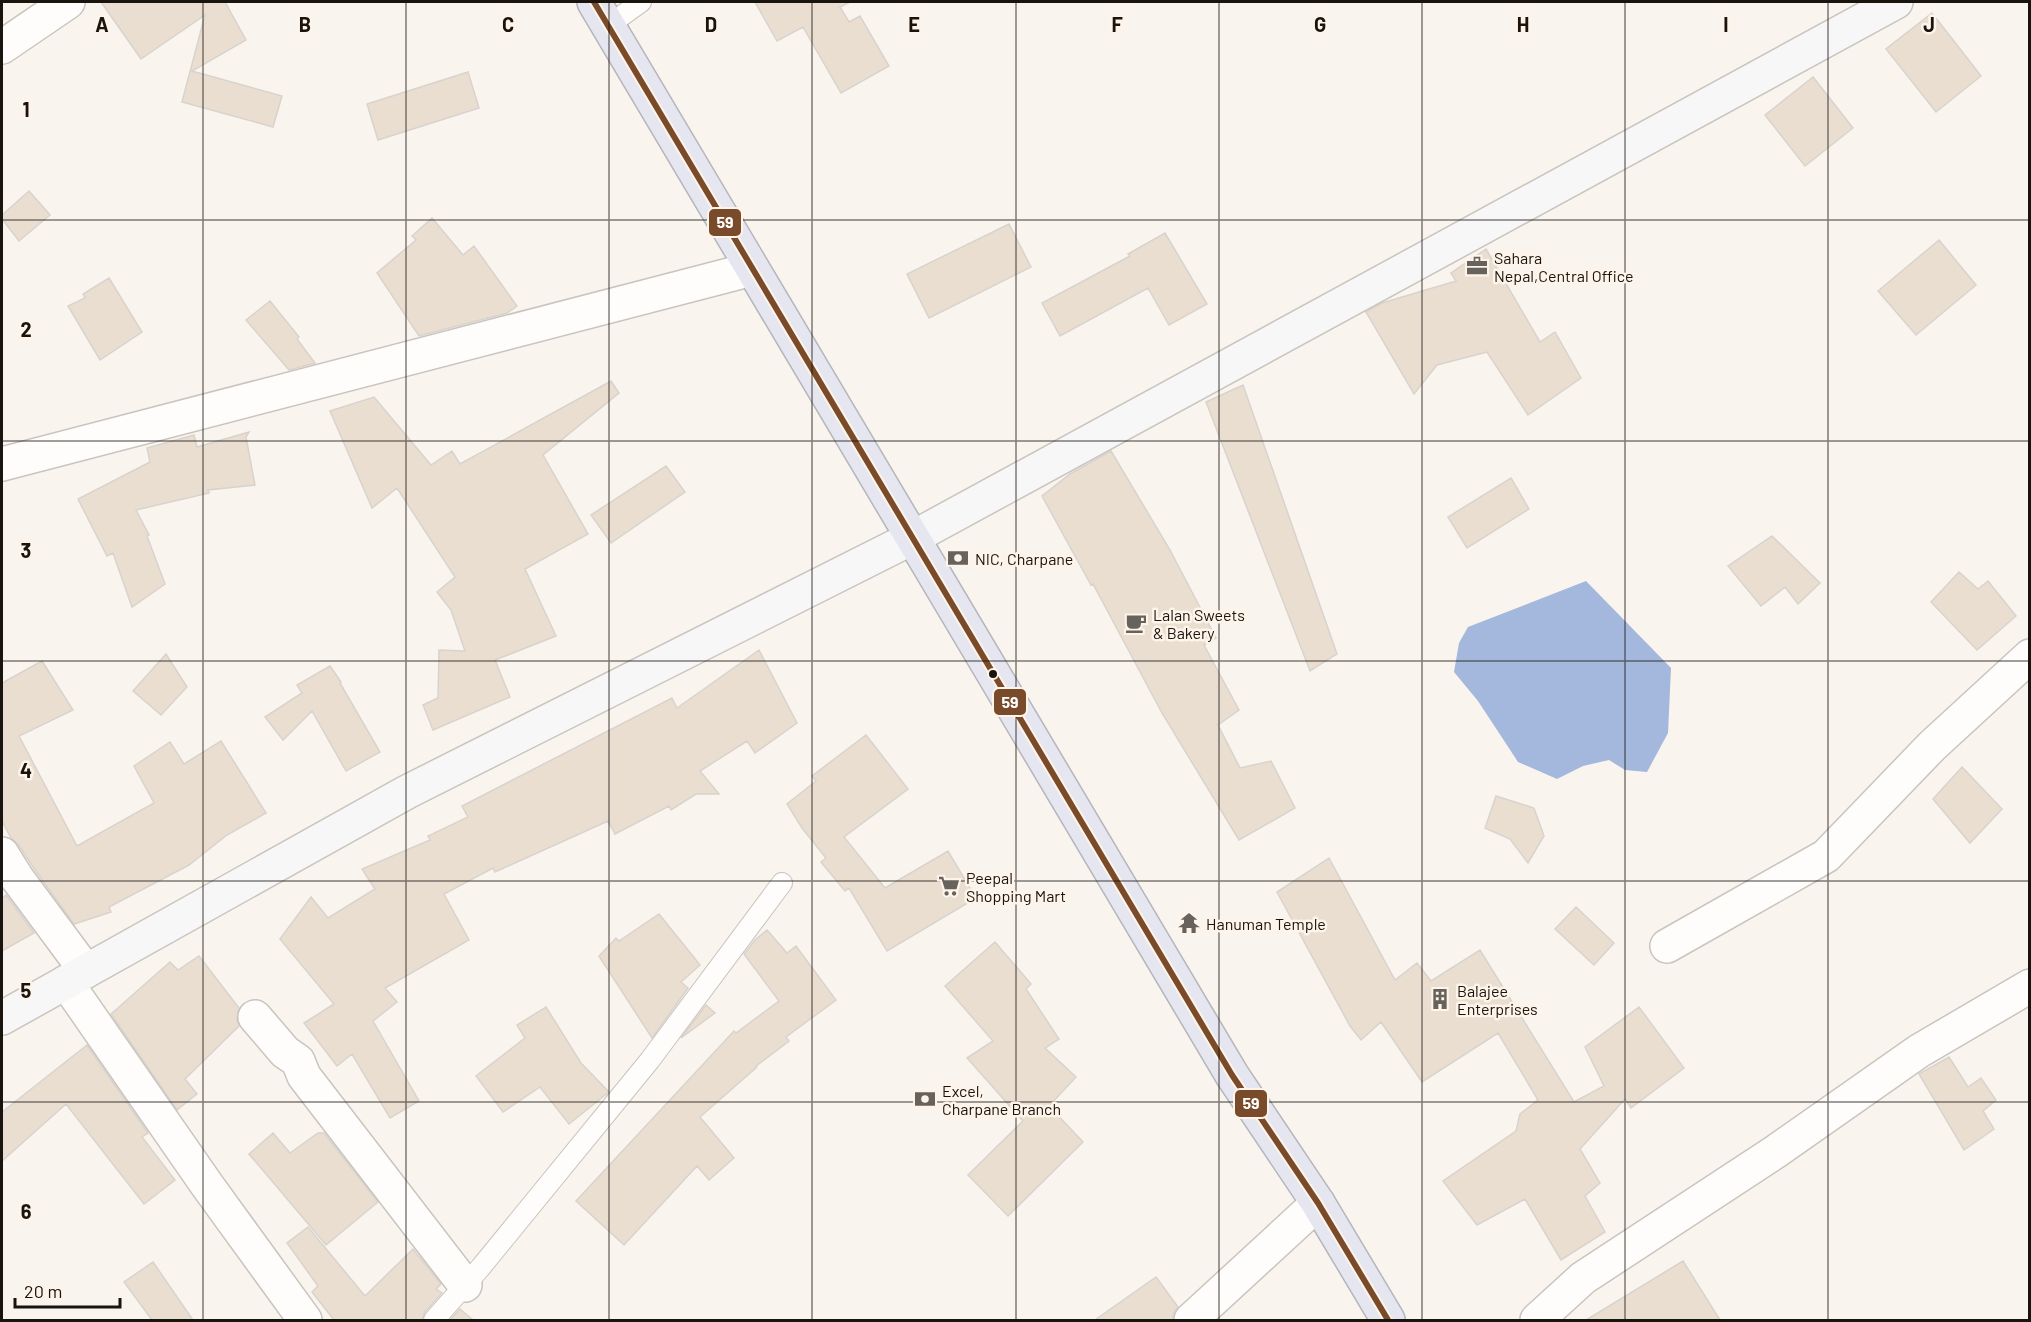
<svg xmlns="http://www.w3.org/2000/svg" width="2031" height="1322" viewBox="0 0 2031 1322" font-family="Barlow,sans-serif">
  <rect width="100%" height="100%" fill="#faf4ee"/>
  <path fill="#a3b8dc" d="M1586 581 1671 668 1668 733 1647 772 1625 770 1609 760 1583 766 1557 779 1518 762 1478 701 1454 672 1459 643 1468 627Z"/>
  <path fill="#eaded1" stroke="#d8d3cd" stroke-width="1.5" d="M101 2H225L246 40 192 71 282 96 273 127 182 102 205 15 141 59Z
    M755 2H850L840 7 849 22 860 16 889 66 841 93 803 27 777 41Z
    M1932 13 1981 76 1936 112 1886 49Z
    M468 72 479 108 378 140 367 104Z
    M1813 77 1853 128 1805 166 1765 115Z
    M29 191 50 215 19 241 2 219V215Z
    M432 218 463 255 474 246 517 306 507 313 419 336 377 273 416 240 412 236Z
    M1009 224 1031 267 929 318 907 274Z
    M1165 233 1207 304 1169 325 1148 288 1060 336 1042 303 1130 256 1128 254Z
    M1939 240 1976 285 1916 335 1878 291Z
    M1486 249 1540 342 1555 332 1581 378 1528 415 1487 352 1437 365 1414 394 1366 312 1382 303 1456 281 1451 273Z
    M109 278 142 332 100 360 68 306 85 298 83 294Z
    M270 301 299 337 297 339 315 363 289 370 246 320Z
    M611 381 619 393 543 455 588 534 525 569 556 636 495 660 510 697 433 730 423 705 438 698 439 650 465 651 451 610 437 592 455 577 397 488 372 508 330 411 374 397 431 465 452 451 460 464Z
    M1243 385 1337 654 1310 671 1206 402Z
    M249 432 246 437 255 485 208 490 209 493 136 510 149 535 147 536 165 584 132 607 113 553 107 556 78 499 150 462 147 448 194 435 197 447Z
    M1111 451 1170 550 1216 638 1204 645 1239 710 1218 725 1240 768 1271 761 1295 808 1239 840 1162 713 1093 584 1091 585 1042 496 1070 474Z
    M666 466 685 492 611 543 591 515Z
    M1511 478 1529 509 1467 548 1448 517Z
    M1772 536 1820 583 1798 604 1785 587 1761 606 1728 566Z
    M1959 572 1978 589 1988 581 2016 616 1977 650 1931 602Z
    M759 650 797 723 755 753 747 741 700 771 719 794H696L671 810 669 806 615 834 608 821 495 872 493 868 444 894 469 940 385 988 397 1002 373 1021 419 1101 390 1118 352 1054 337 1066 304 1023 334 1004 280 939 311 897 328 918 375 889 362 869 430 840 428 836 468 817 462 806 672 698 677 708Z
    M166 654 187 687 161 715 133 691Z
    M42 661 73 710 19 736 77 846 154 803 134 766 170 742 184 764 221 741 266 813 227 835 189 865 109 907 111 912 74 924 33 867 18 844 11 838 2 821V683Z
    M330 666 341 682 340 683 380 752 346 771 312 711 283 740 265 717 302 693 297 685Z
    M866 735 908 789 844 837 885 888 948 851 976 898 887 951 849 888 845 891 821 862 826 858 802 828 787 804 816 781 812 776Z
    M1962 767 2002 809 1970 843 1933 799Z
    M1496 796 1534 808 1544 836 1528 863 1510 839 1485 828Z
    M1329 858 1395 980 1417 963 1431 981 1480 950 1574 1102 1604 1086 1585 1047 1639 1007 1684 1068 1631 1108 1625 1099 1580 1149 1600 1183 1585 1196 1605 1232 1561 1260 1525 1199 1477 1225 1443 1181 1516 1131 1520 1114 1538 1100 1498 1033 1422 1082 1381 1022 1361 1040 1350 1026 1277 892Z
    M6 895 34 933 2 951V898Z
    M1576 907 1614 943 1594 965 1555 929Z
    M659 914 700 965 681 982 688 988 652 1038 599 956 616 938 619 941Z
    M767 930 787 953 796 946 836 1000 786 1037 789 1041 756 1066 757 1067 700 1117 734 1158 709 1180 697 1166 624 1245 576 1201 734 1031 736 1033 779 1001 744 954 755 940Z
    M995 942 1031 984 1026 989 1059 1039 1045 1048 1076 1077 1049 1106 1083 1142 1008 1216 968 1175 1023 1121 967 1058 993 1041 945 986Z
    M199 956 239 1008 237 1020 239 1026 185 1079 197 1094 177 1110 111 1014 170 962 178 970Z
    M706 1005 715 1013 681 1038Z
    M546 1007 581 1063 609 1092 569 1124 540 1087 503 1112 476 1076 525 1038 517 1025Z
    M87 1045 148 1133 142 1137 175 1180 144 1204 66 1104 2 1161V1112Z
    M1949 1057 1968 1087 1981 1078 1996 1100 1983 1111 1994 1129 1964 1150 1919 1074Z
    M273 1133 290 1153 318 1133H324L378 1202 326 1245 249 1154Z
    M308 1227 365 1296 413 1249 441 1284 436 1289 442 1293 425 1312 422 1320H334L312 1292 318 1286 287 1243Z
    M1683 1261 1720 1320H1586Z
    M153 1262 193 1320H152L124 1282Z
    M1156 1277 1178 1307 1173 1314V1320H1095Z
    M460 1309 473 1320H450Z"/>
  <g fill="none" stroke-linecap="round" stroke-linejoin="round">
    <defs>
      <path id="lane" d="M609 25 641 2
        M434 1320 481 1267 650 1060 782 883"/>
      <path id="street" d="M2 47 68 2
        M2 464 752 269
        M2 854 17 878 86 971
        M1667 946 1826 856 1932 746 2030 656
        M66 982 207 1185 305 1320
        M255 1017 285 1052 298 1061 304 1076 465 1285
        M1191 1320 1318 1203
        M1537 1320 1583 1278 1775 1152 1919 1051 2030 986"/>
      <path id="secondary" d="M2 1018 407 792 914 537 1896 2"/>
      <path id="highway" d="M594 2 1232 1075 1318 1203 1388 1320"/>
    </defs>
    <use href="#lane" stroke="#c9c4be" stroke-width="22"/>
    <use href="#street" stroke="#c9c4be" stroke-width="36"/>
    <use href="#secondary" stroke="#c9c4be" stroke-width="36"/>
    <use href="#highway" stroke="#b5b5bb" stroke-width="36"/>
    <use href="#lane" stroke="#fefdfc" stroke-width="20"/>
    <use href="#street" stroke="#fefdfc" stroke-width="33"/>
    <use href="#secondary" stroke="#f7f7f8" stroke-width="33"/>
    <use href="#highway" stroke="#e5e6ef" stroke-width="33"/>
    <defs>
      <path id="bus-1" d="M594 2 1232 1075 1318 1203 1388 1320"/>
    </defs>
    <use href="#bus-1" stroke="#fef4ea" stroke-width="10"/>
    <use href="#bus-1" stroke="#7a4b2a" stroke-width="6"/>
  </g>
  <path fill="none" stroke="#19140e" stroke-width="1.5" stroke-opacity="0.55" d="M203 2V1320M406 2V1320M609 2V1320M812 2V1320M1016 2V1320M1219 2V1320M1422 2V1320M1625 2V1320M1828 2V1320M2 220H2030M2 441H2030M2 661H2030M2 881H2030M2 1102H2030"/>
  <defs>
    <symbol id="office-bare" viewBox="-9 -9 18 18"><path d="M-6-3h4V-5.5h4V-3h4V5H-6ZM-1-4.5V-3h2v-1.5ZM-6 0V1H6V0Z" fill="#68625c" stroke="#fef4ea" stroke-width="2.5" paint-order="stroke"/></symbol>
    <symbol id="bank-bare" viewBox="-9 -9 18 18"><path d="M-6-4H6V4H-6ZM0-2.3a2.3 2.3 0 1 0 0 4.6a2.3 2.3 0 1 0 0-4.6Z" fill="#68625c" stroke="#fef4ea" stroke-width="2.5" paint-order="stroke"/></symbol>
    <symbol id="cafe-bare" viewBox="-9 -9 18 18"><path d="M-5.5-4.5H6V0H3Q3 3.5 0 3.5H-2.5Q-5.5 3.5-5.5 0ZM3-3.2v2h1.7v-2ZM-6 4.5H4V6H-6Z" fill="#68625c" stroke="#fef4ea" stroke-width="2.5" paint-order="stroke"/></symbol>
    <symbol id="supermarket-bare" viewBox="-9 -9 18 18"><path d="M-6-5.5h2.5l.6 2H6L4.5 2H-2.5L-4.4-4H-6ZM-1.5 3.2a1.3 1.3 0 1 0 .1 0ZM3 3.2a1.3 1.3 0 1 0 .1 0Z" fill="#68625c" stroke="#fef4ea" stroke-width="2.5" paint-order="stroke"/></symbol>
    <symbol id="temple-bare" viewBox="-9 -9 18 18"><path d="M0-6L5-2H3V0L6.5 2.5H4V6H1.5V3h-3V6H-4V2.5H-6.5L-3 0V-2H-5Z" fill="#68625c" stroke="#fef4ea" stroke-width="2.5" paint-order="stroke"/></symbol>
    <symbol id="building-bare" viewBox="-9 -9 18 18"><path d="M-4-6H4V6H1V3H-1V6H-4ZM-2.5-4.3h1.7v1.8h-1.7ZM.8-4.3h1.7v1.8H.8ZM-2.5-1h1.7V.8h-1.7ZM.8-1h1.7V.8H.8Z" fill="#68625c" stroke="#fef4ea" stroke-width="2.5" paint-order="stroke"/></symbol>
  </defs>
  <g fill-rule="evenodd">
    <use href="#office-bare" x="1462" y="251" width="30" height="30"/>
    <use href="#bank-bare" x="943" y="543" width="30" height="30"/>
    <use href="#cafe-bare" x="1121" y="608" width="30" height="30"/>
    <use href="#supermarket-bare" x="934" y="871" width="30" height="30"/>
    <use href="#temple-bare" x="1174" y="908" width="30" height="30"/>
    <use href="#building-bare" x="1425" y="984" width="30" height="30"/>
    <use href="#bank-bare" x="910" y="1084" width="30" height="30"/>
  </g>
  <circle fill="#19140e" stroke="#fef4ea" stroke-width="2" cx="993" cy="674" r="5"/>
  <g text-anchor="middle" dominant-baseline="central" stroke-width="5" stroke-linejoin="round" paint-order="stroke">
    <g font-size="16" fill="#19140e" stroke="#fef4ea" text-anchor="start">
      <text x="1494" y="257">Sahara<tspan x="1494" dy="18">Nepal,Central Office</tspan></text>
      <text x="975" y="558">NIC, Charpane</text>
      <text x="1153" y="614">Lalan Sweets<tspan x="1153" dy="18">&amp; Bakery</tspan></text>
      <text x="966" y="877">Peepal<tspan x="966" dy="18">Shopping Mart</tspan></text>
      <text x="1206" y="923">Hanuman Temple</text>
      <text x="1457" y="990">Balajee<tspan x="1457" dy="18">Enterprises</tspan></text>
      <text x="942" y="1090">Excel,<tspan x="942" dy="18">Charpane Branch</tspan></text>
    </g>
  </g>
  <g font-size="20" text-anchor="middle" font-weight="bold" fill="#19140e" stroke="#fef4ea" stroke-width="5" stroke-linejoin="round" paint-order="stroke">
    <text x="102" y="32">A</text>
    <text x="305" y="32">B</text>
    <text x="508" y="32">C</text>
    <text x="711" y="32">D</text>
    <text x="914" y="32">E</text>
    <text x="1117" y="32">F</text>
    <text x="1320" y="32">G</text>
    <text x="1523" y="32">H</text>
    <text x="1726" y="32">I</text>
    <text x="1929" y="32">J</text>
    <text x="26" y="117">1</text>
    <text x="26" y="337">2</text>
    <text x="26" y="558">3</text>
    <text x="26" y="778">4</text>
    <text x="26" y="998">5</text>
    <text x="26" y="1219">6</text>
  </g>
  <g stroke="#fef4ea" stroke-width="2">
    <rect x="708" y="208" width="34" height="29" rx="6" fill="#7a4b2a"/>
    <rect x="993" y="688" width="34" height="28" rx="6" fill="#7a4b2a"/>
    <rect x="1234" y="1089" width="34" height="29" rx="6" fill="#7a4b2a"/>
  </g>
  <g font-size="16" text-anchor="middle" font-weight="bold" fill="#fff">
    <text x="725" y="228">59</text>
    <text x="1010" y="708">59</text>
    <text x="1251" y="1109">59</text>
  </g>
  <rect width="2031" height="1322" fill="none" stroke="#19140e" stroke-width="6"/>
  <path d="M15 1298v9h105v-9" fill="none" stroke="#19140e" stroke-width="3"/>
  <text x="24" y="1298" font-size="18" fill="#19140e" stroke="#fef4ea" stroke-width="4.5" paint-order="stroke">20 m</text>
</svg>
